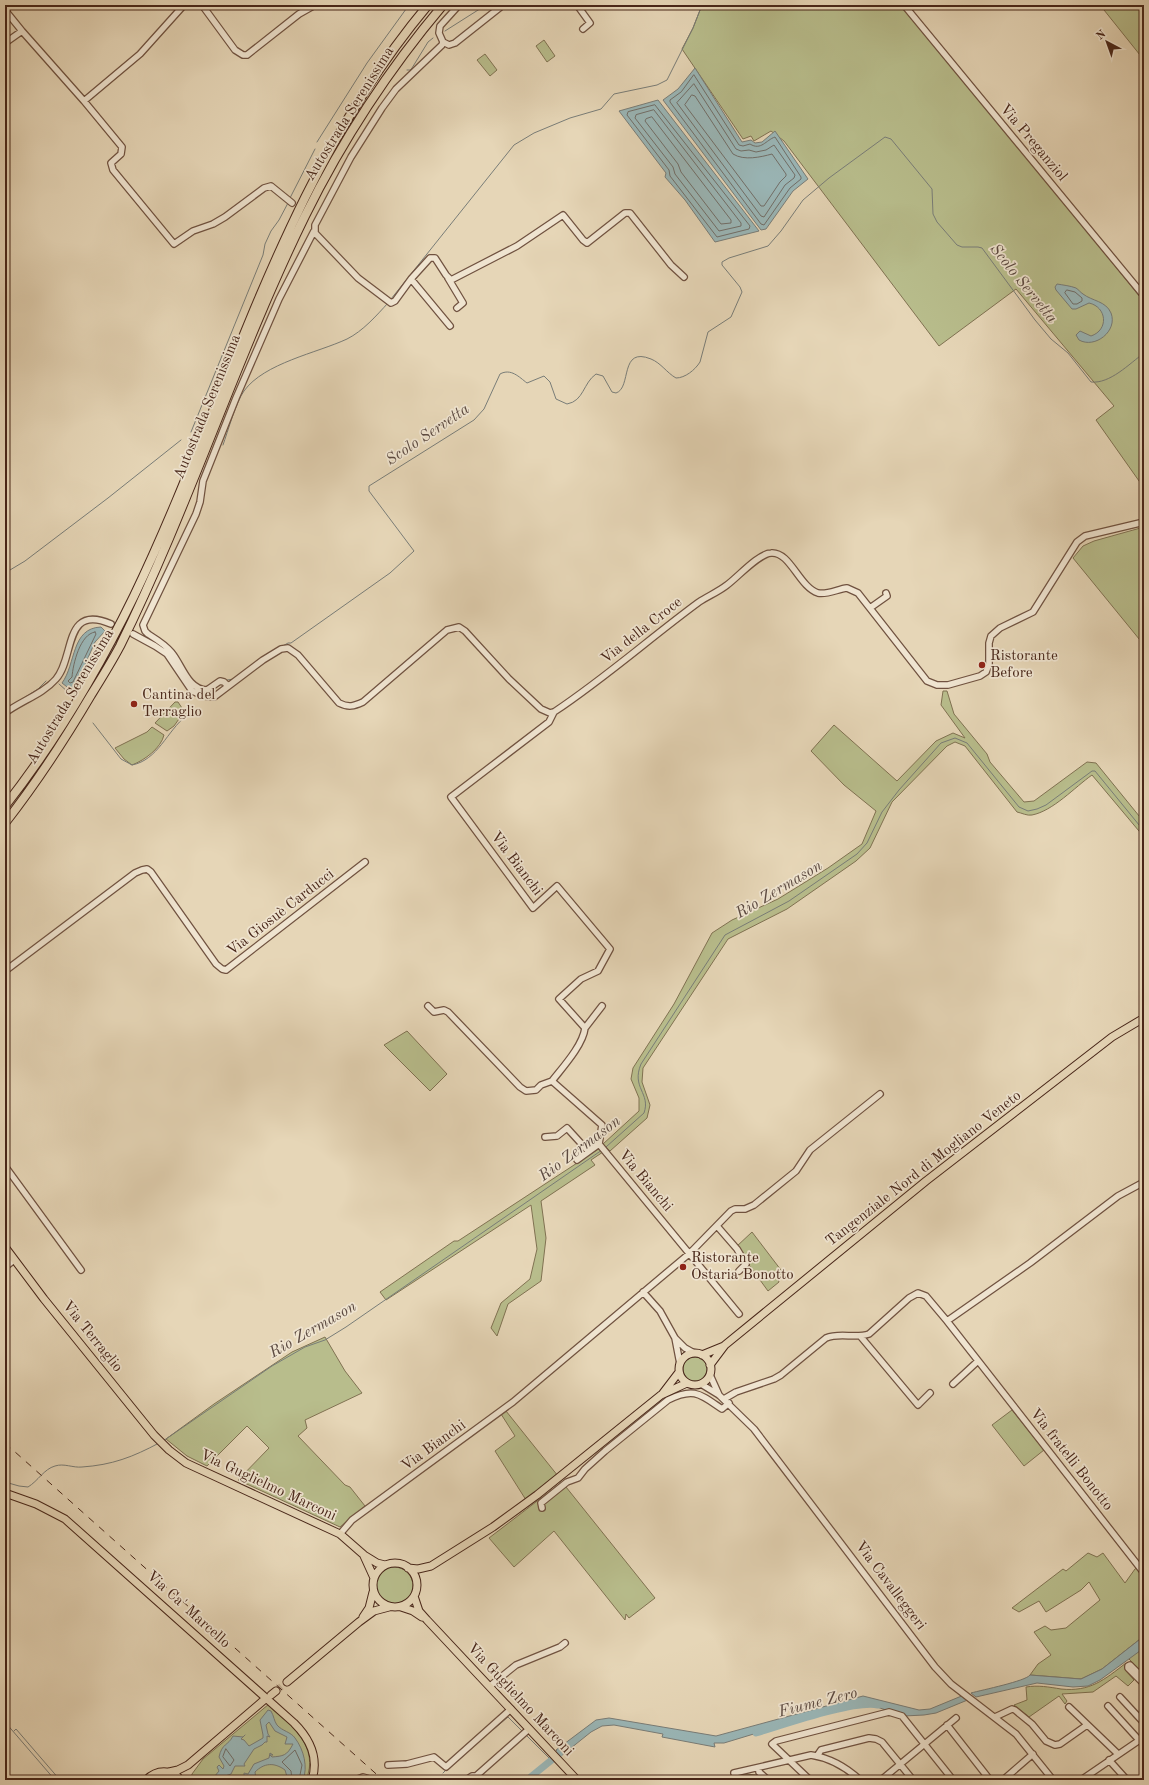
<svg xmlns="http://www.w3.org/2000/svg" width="1149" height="1785" viewBox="0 0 1149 1785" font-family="'Old Standard TT',serif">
  <rect width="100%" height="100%" fill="#e6d6b7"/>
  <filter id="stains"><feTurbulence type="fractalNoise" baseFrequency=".005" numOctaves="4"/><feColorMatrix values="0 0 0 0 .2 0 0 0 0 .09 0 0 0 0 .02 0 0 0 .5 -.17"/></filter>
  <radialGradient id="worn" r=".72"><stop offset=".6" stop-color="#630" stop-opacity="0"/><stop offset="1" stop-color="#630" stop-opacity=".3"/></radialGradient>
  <path fill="#b8bd8c" stroke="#807252" d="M702 5H900L929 35 1144 302V488L1096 420 1114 406 1016 289 939 346 784 141 771 131 754 141 751 136 743 139 682 49 693 28Z
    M1100 5H1144V60Z
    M544 40 555 56 547 62 536 46Z
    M485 54 497 70 490 76 477 60Z
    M1144 527V645L1073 558 1083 546 1094 541Z
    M943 691H947L954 714 987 754 990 762 1024 802 1034 801 1087 762 1096 763 1144 822V837L1092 775C1075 787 1053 811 1032 815 1027 816 1022 813 1017 812L965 746 955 742 947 746 892 802 870 848 856 861 787 909 728 939 643 1068 642 1082 650 1105 647 1118 610 1151 603 1144 639 1111V1098L631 1079 633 1068 674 1004 712 933 732 920 778 899 828 868 862 844 876 811 844 785 811 751 834 725 897 781 936 741 953 733 965 738 941 705Z
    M175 702H178L186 714 182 717 181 716 174 726 167 731 155 723Z
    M152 727 164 735C161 748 145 760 132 765L124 759 115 748 147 732Z
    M407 1031 447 1074 430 1091 384 1045Z
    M600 1148 603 1152 591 1160 595 1165 541 1201 546 1238 541 1281 508 1304 497 1336 491 1328 501 1303 530 1279 537 1249 531 1205 386 1300 380 1292 454 1241H458Z
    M752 1232 784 1274 778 1279 779 1282 768 1291 736 1247Z
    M325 1337 345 1371 362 1393 305 1420 307 1428 298 1436 345 1485 350 1487 365 1506 340 1527 238 1480 269 1448 247 1426 207 1466 187 1456 166 1439 214 1404 292 1352Z
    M683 1369a12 12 0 1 1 24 0a12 12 0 1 1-24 0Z
    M1012 1410 1044 1450 1024 1466 992 1425Z
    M506 1411 558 1476 526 1500 495 1451 515 1436 501 1414Z
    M562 1482 655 1598 629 1618 626 1614 625 1620 554 1531 514 1567 489 1538Z
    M1088 1553 1097 1557 1103 1553 1125 1583 1135 1569 1138 1567 1144 1575V1636L1102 1669 1081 1679 1030 1675 1038 1664 1051 1655 1034 1632 1045 1626 1051 1630 1066 1628 1100 1600 1089 1582 1081 1590 1046 1612 1039 1601 1019 1612 1012 1608 1063 1569 1066 1571Z
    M375 1586a19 19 0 1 1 38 0a19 19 0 1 1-38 0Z
    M1144 1648V1660L1141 1663 1144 1667V1674L1128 1658Z
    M1126 1663V1671L1134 1680 1128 1686 1116 1676 1093 1692 1062 1694 1067 1701 1065 1704 1059 1696 1029 1717 1014 1705 1027 1700 1026 1687C1038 1685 1049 1687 1061 1689 1090 1692 1104 1680 1126 1663Z
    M269 1704C291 1724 320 1747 306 1780H191L192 1774 203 1759Z
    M744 1774 758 1775 762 1780H725Z"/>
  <path fill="#9ab7b8" stroke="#797d78" d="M695 68 742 142 751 140 755 143 762 142 775 131 808 179 793 191 766 229 761 230 663 100 678 89Z
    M658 100 759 231 715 242 685 200 665 177 666 173 619 111Z
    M1057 284C1063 285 1071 286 1076 288 1079 290 1080 292 1083 294 1092 301 1106 301 1111 313 1118 331 1095 349 1079 340L1076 335 1080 331 1091 336C1109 330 1107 307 1089 303L1076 309H1072L1056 290 1055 287Z
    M101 627 105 631 95 642 76 685 71 690 62 683C76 664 71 628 101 627Z
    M1144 1636V1648L1100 1680 1088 1686 1073 1687 1037 1683 976 1697 971 1693C982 1690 1026 1681 1030 1675L1081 1679 1102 1669Z
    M964 1695 970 1699 936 1713 924 1715 904 1716 865 1703 790 1723 724 1743H714L715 1747 662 1737 663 1734 614 1725 602 1726 591 1732 561 1756 556 1750 596 1720 609 1718 716 1736 863 1696 919 1710 930 1709Z
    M268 1710 271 1711C274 1716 274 1721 277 1725 282 1731 291 1732 295 1738 304 1750 308 1767 303 1780H288L285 1770C274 1762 264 1763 255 1772L256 1780H242L244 1779V1773L248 1774 254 1764 269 1758 270 1753 273 1755H270L272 1757C283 1756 287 1756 293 1744H285L287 1737 275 1731 269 1722 266 1725 268 1734 270 1737 267 1736V1742H265L262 1745 254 1749 244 1764 245 1766H235L231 1774 225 1776 221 1780H209L214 1777 219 1771 217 1767 219 1765 223 1769 224 1766 219 1757C222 1743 228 1746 233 1736L243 1737 241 1739 244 1740 249 1746 263 1738V1735L260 1720Z"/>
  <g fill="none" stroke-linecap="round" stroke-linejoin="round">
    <path stroke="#716e68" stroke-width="1" d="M694 75 739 145 743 146 750 144C761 151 766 140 775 137L801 177V179L790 188 764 225 761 224 670 102V100L681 92Z
      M694 84 736 149 741 151 749 150 756 152 766 150 774 145 795 175 794 178 785 185 764 217 761 216 677 103Z
      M692 95 695 96 733 154C744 161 761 157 772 154L786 174V176L780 182 764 206H761L685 105Z
      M655 105 750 226 749 229 717 237 670 176 669 170 627 115 628 112Z
      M654 110 741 223V226L719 231 675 174 673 167 635 118 636 115Z
      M652 117 731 220V223L721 224 681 172 678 164 645 121 646 119Z
      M1067 290 1075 292 1082 298V301L1077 304H1073L1065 293Z
      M95 632 96 634 73 682 70 683 68 681 72 677C73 664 80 634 95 632Z
      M226 1749 234 1760 230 1766 223 1757Z
      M292 1780 291 1771 282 1762 295 1750 302 1765 299 1780"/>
    <path stroke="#797d78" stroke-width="1" d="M445 31 486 5
      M407 70H410L412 68 428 42 433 38
      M317 142 367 63 409 5
      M290 198 315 149
      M391 299 514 145 534 133 570 118 601 109 614 94 657 85 667 80 693 28 702 5
      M191 432 263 255 265 244 271 231 279 220 288 203
      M223 445C228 431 236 402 244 391 264 363 317 353 347 339 363 331 376 316 388 303
      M5 573 25 561 108 498 181 440
      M281 647 288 643H291L390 573 414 551 369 491V486L474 420 484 409 500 374C511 368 519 377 527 383L544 376 550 382 556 399 567 404C584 401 583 383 596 374L603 376 612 392 616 393C632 388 619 346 651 359 661 363 667 373 676 378 685 378 695 370 700 362L708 332 731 317 742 292 740 287 722 265V262L729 258 768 246 781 231 803 200 829 178 885 137 891 139 932 189 933 214 937 222 957 245 962 247H978L982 248 1035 320 1051 339 1068 353 1091 382C1110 384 1129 364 1144 353
      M238 676 259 659
      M227 680 234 679
      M59 684 68 692
      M19 701 38 689 46 681
      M93 723 121 759 132 765C158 760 167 731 186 716
      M606 1147 644 1113C651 1093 631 1088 641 1064L725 935 789 901 857 854 867 843 882 812 899 790 941 743 955 738 967 743 1019 807 1028 811 1037 809 1046 805 1092 771H1095L1144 831
      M163 1441 272 1366 305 1347 325 1340 346 1327 602 1150
      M5 1482 19 1486 28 1487C38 1481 44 1469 55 1466 64 1463 73 1468 82 1467 112 1465 133 1457 159 1443
      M5 1722 55 1780
      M494 1729 508 1717 522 1731
      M14 1731 16 1729 60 1780
      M526 1735 551 1760
      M243 1737 245 1735
      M443 1773 447 1769"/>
    <path stroke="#9ab7b8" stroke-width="7" d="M756 1733C783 1725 854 1700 878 1705
      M527 1780 559 1754"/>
    <path stroke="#c6b397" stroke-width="7" stroke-dasharray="7 3.5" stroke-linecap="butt" d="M276 1691 287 1682"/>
    <defs>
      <path id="minor" d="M202 5 235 50 243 55H247L299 14 315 5
        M459 5 440 26 439 33 443 42 442 45 396 89 382 108 351 157 315 225V233L358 278 391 303 395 301 411 279 430 258H435L446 275 451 280 517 246 563 215 583 240 587 243 625 213H630L671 265 684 277
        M577 5 590 23 583 29
        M904 5 1144 296
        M5 10 22 31
        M443 42 449 45 455 43 503 5
        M5 43 22 31 84 101 140 54 184 5
        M84 101 122 147 121 154 111 163 113 170 174 244 193 231 213 224 225 217 264 188 271 186 292 203
        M448 278 463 303 457 308
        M411 279 450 326
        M870 608 887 596 886 593
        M133 634 155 646 167 654 192 691 204 696 214 697 263 660 281 649 288 648 298 655 339 703C349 708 354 706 363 702L447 630 459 627 465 631 509 679 541 709 550 713 554 712C604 679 650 638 699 602 708 596 718 592 727 585 738 577 758 554 771 553 790 551 799 587 818 593 827 595 838 589 847 588L858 593 927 681 937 685H948L980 676 986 672 989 664V643L991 636 1000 628 1033 612 1077 542 1085 536 1144 522
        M228 686 224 682 220 681 207 690C188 690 182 665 172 653 166 645 156 639 148 634L145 631 143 625 196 514 200 502 203 481 236 398 279 299 314 231
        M554 712 549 722 451 797 533 908 557 886 610 949 598 971 581 979 559 999 585 1028C583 1045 563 1067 552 1081L602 1125 599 1144 739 1314
        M5 713C21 701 43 694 56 679 75 658 63 603 111 624
        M5 971 135 873 142 870 147 869 151 872 216 964 222 969 226 970 365 862
        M428 1006 434 1012 444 1010 448 1012 520 1087 526 1091 536 1090 541 1085 552 1081
        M585 1028 602 1006
        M545 1137 557 1136 567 1128 588 1151
        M577 1160 599 1144
        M5 1166 81 1270
        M717 1226 737 1249 746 1264 739 1271
        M5 1267 14 1260
        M643 1292 660 1311 675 1338
        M947 1321 1144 1573
        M861 1337 918 1405 930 1393
        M680 1364 675 1338 685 1348 694 1353
        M710 1375 719 1395
        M701 1384 719 1395 754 1429 935 1667 951 1684 1016 1734 1053 1780
        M953 1384 978 1361
        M724 1399 736 1392 774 1379 781 1375 826 1338C840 1332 855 1339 869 1334L909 1298 918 1293 926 1296 947 1321 1030 1263 1118 1196 1144 1182
        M542 1508 541 1503 567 1482 578 1478 585 1469 605 1451 668 1400C694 1387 700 1394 722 1409L729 1403
        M340 1534 352 1520 513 1402 690 1253 731 1211 735 1209H745L754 1205 796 1171 810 1150 880 1094
        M1144 1679 1130 1665 1128 1666V1668L1144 1684
        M490 1686 516 1665 560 1647 565 1643
        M1120 1697 1144 1723
        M1108 1706 1139 1740
        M1069 1707 1118 1754
        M995 1717 1012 1709 1015 1710 1032 1724 1046 1741 1055 1745 1060 1744 1087 1725
        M947 1725 990 1780
        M817 1756 821 1750 869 1738 876 1739 882 1742 913 1780
        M1109 1760 1127 1780
        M388 1765 407 1764 434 1757 446 1767 511 1709
        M759 1768V1772L768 1780
        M734 1773 811 1755C830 1758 846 1767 860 1780
        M355 1780 363 1777 373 1780
        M466 1780 472 1776H476
        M475 1780 476 1776 529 1729
        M810 1780 772 1744 776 1741 889 1712 902 1716 953 1780
        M881 1780 956 1718
        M1003 1780 1033 1754
        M1081 1780 1144 1737"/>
      <path id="major" d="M5 1247 44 1299 154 1435 169 1450 186 1463 340 1534 364 1555 377 1563 385 1565
        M679 1369a16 16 0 1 1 32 0a16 16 0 1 1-32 0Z
        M702 1355 724 1346
        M710 1365 725 1345 926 1181 1112 1037 1144 1018
        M663 1393 679 1372
        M5 1493 36 1504 65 1519 294 1723C310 1739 319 1757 312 1780
        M364 1556 374 1578
        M373 1585a22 22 0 1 1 44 0a22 22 0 1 1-44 0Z
        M408 1568 418 1569 431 1566 493 1527 537 1495 661 1395 687 1383
        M414 1596 419 1611 427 1620 577 1780
        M401 1607 413 1611 422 1617
        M363 1617 369 1608 373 1592
        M287 1682 359 1622 374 1611 389 1607
        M271 1695 276 1691
        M169 1772 178 1770 188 1765 264 1700
        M146 1780C157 1769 171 1769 181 1780"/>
      <path id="highway" d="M5 806C56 741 98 670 134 596 230 396 282 179 428 5
        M5 823C37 782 65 739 91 695 101 679 111 663 120 646 189 507 236 357 305 216 342 141 389 69 443 5"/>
    </defs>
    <use href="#minor" stroke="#705240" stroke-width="8"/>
    <use href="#major" stroke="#482619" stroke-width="9"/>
    <use href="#highway" stroke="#482619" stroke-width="10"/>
    <use href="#minor" stroke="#efe4d0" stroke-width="5.5"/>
    <use href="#major" stroke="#e6d6b7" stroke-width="7"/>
    <use href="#highway" stroke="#e6d6b7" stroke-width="8"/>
    <path stroke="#482619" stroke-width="1" stroke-dasharray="7 7" stroke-linecap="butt" d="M5 1443 383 1780"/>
  </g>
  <g fill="#8f2418" stroke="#efe4d0" stroke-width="1.5">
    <circle cx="982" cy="665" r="4"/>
    <circle cx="134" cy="704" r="4"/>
    <circle cx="683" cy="1267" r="4"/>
  </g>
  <g text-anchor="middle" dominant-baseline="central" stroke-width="3.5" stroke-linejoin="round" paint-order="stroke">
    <g font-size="15" fill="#482619" stroke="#efe4d0">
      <text transform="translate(350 114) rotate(-58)">Autostrada Serenissima</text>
      <text transform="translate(1033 143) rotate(50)">Via Preganziol</text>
      <text transform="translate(208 407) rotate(-68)">Autostrada Serenissima</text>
      <text transform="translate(642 631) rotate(-38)">Via della Croce</text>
      <text transform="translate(71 697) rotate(-59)">Autostrada Serenissima</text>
      <text transform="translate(516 864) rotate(53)">Via Bianchi</text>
      <text transform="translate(281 913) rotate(-38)">Via Giosuè Carducci</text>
      <text transform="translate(924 1169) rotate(-38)">Tangenziale Nord di Mogliano Veneto</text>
      <text transform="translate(645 1181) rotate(50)">Via Bianchi</text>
      <text transform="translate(92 1337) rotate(51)">Via Terraglio</text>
      <text transform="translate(434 1446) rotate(-36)">Via Bianchi</text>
      <text transform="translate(1071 1460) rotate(52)">Via fratelli Bonotto</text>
      <text transform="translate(268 1486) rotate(25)">Via Guglielmo Marconi</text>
      <text transform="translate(890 1586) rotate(53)">Via Cavalleggeri</text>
      <text transform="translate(188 1610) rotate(42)">Via Ca' Marcello</text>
      <text transform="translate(520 1700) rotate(47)">Via Guglielmo Marconi</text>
    </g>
    <g font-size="15" fill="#482619" stroke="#efe4d0" text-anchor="start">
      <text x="990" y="656">Ristorante<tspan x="990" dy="17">Before</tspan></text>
      <text x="142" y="695">Cantina del<tspan x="142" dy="17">Terraglio</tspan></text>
      <text x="691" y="1258">Ristorante<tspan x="691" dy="17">Ostaria Bonotto</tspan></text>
    </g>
    <g font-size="16" font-style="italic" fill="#5c4a41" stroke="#efe4d0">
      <text transform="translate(1023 284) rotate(51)">Scolo Servetta</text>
      <text transform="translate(428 435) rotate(-34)">Scolo Servetta</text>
      <text transform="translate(779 890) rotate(-31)">Rio Zermason</text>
      <text transform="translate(580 1149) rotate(-37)">Rio Zermason</text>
      <text transform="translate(313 1330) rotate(-30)">Rio Zermason</text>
      <text transform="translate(818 1703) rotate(-14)">Fiume Zero</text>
    </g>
  </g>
  <rect width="1149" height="1785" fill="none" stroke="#e6d6b7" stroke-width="20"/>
  <rect x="6" y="6" width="1137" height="1773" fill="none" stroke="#482619" stroke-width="2"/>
  <rect x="10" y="10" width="1129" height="1765" fill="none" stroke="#482619"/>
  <g transform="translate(1107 42) rotate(319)" stroke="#efe4d0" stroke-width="3" paint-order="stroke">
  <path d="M0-3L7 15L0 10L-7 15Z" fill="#482619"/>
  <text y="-6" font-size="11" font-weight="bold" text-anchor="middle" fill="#482619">N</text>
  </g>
  <rect width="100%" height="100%" filter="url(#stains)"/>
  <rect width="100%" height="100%" fill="url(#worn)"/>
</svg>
